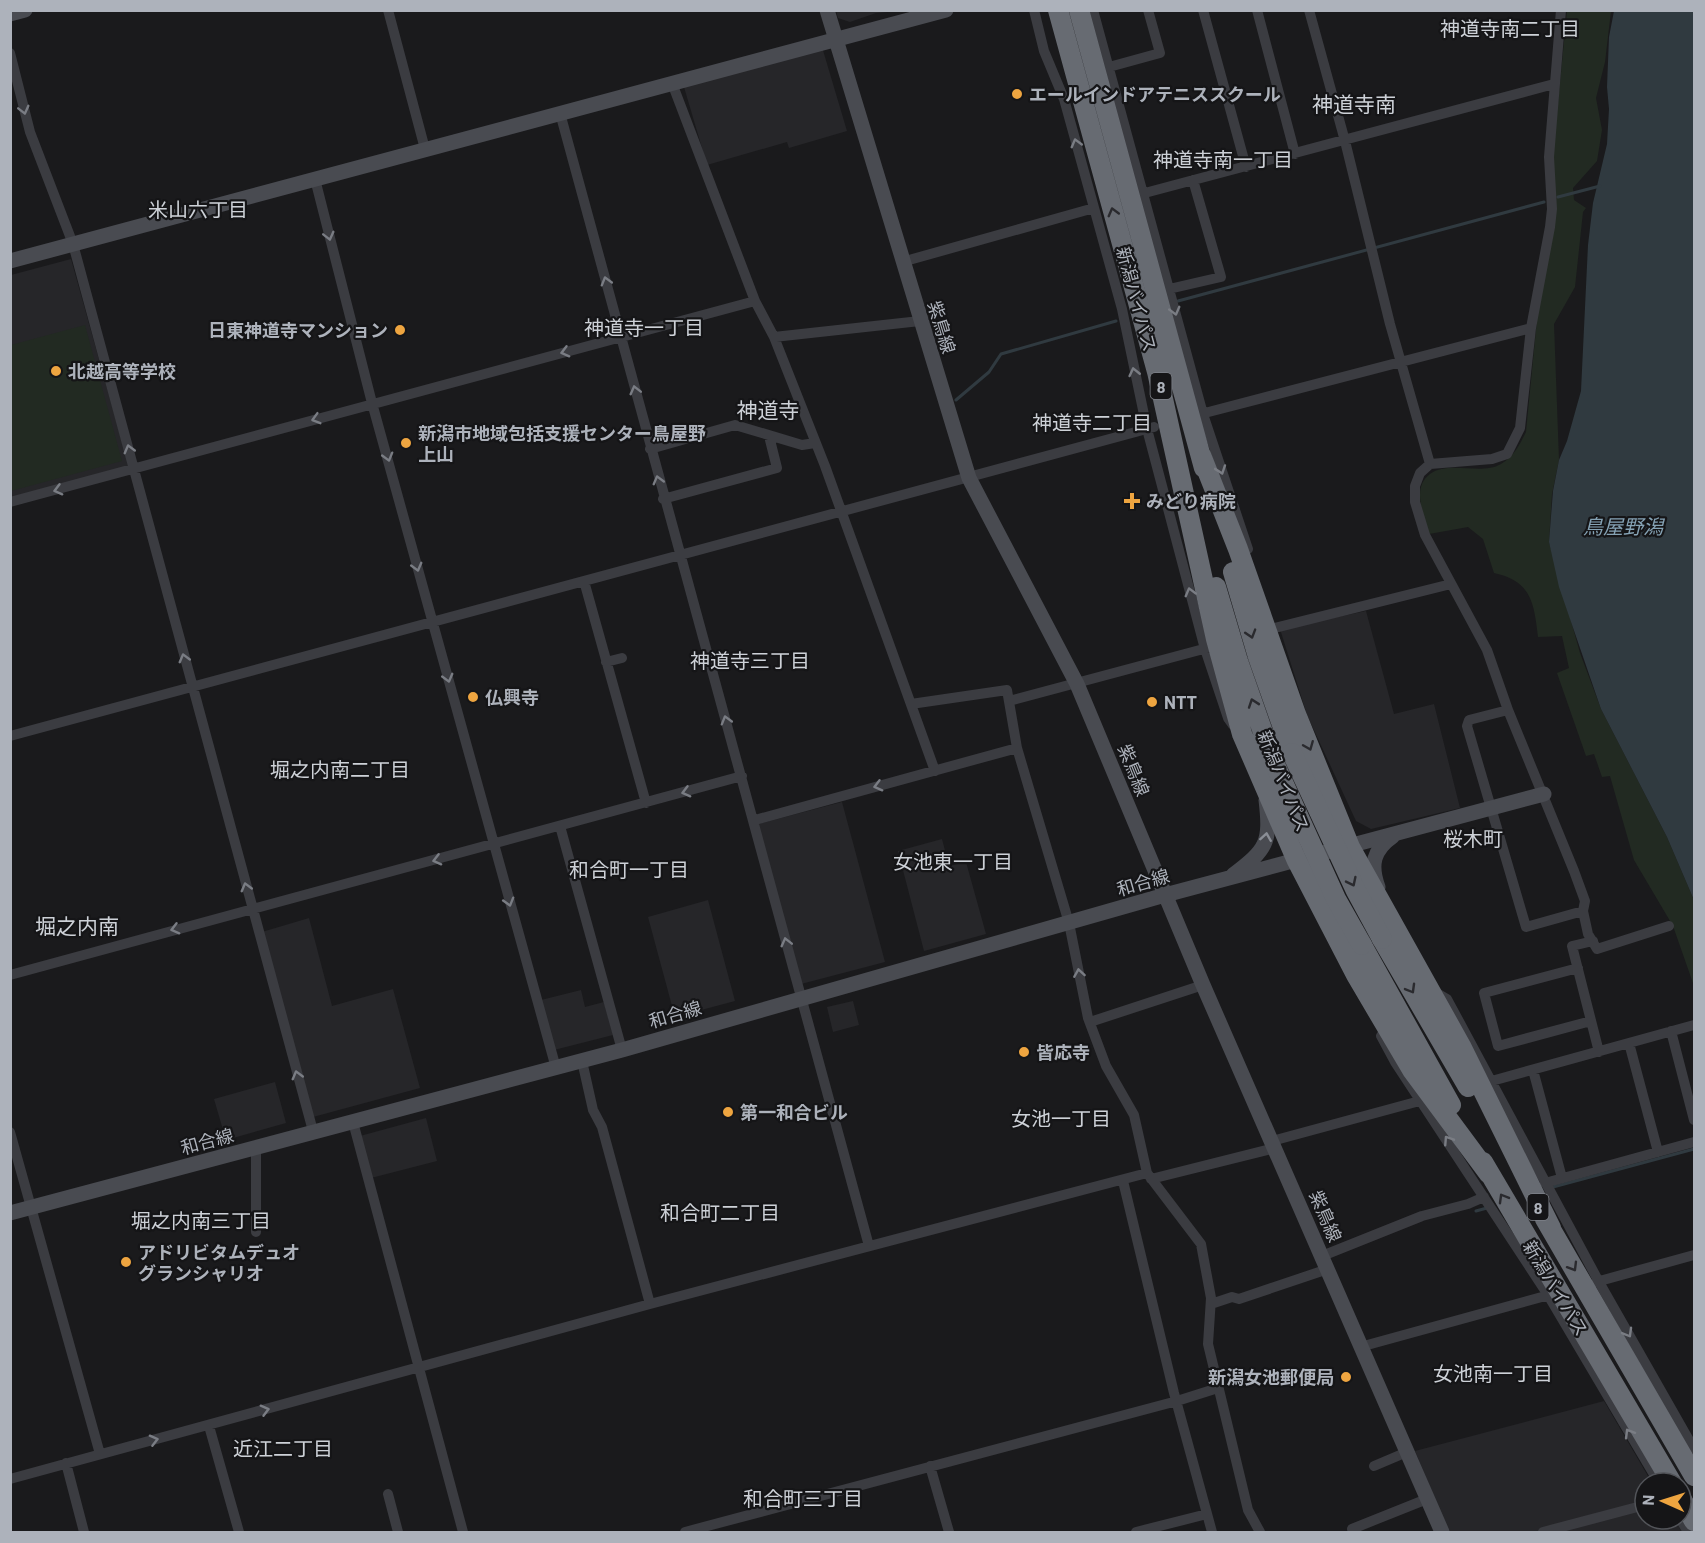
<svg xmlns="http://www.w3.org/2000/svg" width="1705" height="1543" viewBox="0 0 1705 1543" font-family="Barlow,'Noto Sans JP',sans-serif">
  <rect width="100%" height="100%" fill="#1a1a1c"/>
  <path fill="#262629" d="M836 11V10L899 11 876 13 850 22 838 18Z
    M822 47 847 131 789 148 787 142 707 165 684 87Z
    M71 259 129 467 11 498V275Z
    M1366 611 1394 714 1434 704 1460 808 1371 829 1356 821 1307 715 1280 629Z
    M842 802 885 962 801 984 758 824Z
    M942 839 949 866 966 862 986 934 924 951 898 851Z
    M708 900 735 1001 675 1017 648 917Z
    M309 918 332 1006 393 989 420 1088 313 1117 262 932Z
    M581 990 585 1007 604 1002 613 1035 554 1050 541 1000Z
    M853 1001 859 1025 833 1032 827 1007Z
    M275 1082 286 1123 226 1140 214 1099Z
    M426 1118 437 1161 371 1178 360 1136Z
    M1604 1401 1652 1483H1645V1519H1674L1682 1532H1449L1415 1451Z"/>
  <path fill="#222a22" d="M1567 11H1611L1605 62 1596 98 1602 130 1597 161 1573 188 1574 200 1586 208 1583 212 1575 287 1554 324 1559 460 1552 494 1549 542 1580 653 1601 709 1667 837 1694 900V986L1673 926 1634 860 1610 776 1602 777 1594 754 1586 756 1557 673 1569 668 1562 636 1538 637C1534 604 1532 581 1494 573L1483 539 1468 527 1429 534C1424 515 1411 488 1430 474 1450 460 1480 476 1501 464 1514 456 1519 446 1526 432Z
    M85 325 122 461 11 491V345Z"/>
  <path fill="#303a40" d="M1614 11H1694V900L1667 837 1601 709 1559 587 1549 542 1553 491 1559 460 1567 441 1581 391 1588 245 1593 203 1607 144 1609 109 1607 87 1609 37Z"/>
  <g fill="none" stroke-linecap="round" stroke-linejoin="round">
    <path stroke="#303a40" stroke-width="3" d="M1558 197 1600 186
      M1178 301 1544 202
      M956 400 989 372 1001 354 1116 321
      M1553 1187 1694 1149
      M1476 1211 1487 1208"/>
    <path stroke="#3b3c41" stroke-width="10" d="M388 10 425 149
      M1034 10 1044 51 1064 99 1122 309 1147 429 1205 649 1228 718 1233 725
      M1093 10 1203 414 1248 549
      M1203 10 1246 167
      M1257 10 1295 154
      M1309 10 1345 141 1390 324 1430 464
      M1561 10 1549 157 1552 209 1550 227 1531 328 1520 428 1507 454 1492 459 1430 464 1420 473 1415 486V502L1425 535 1487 650 1508 710 1574 871 1585 901 1583 911 1588 934 1597 949 1669 926
      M10 53 30 132 73 244 313 1131
      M1109 67 1160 53 1148 10
      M672 83 755 301 774 337 825 466 935 771
      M560 113 869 1246
      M315 179 372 403 556 1068
      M1141 194 1554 84
      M902 262 1094 208
      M1169 289 1221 277 1193 180
      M774 337 920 321
      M1197 415 1531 328
      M650 449 735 425 802 445 815 443
      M663 499 777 468 769 436
      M10 502 755 301
      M584 581 646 803
      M1271 629 1451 584
      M606 662 622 658
      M1009 701 1211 647
      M911 704 1007 690 1017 748 1069 923 1088 1018 1106 1066 1134 1115 1147 1173 1201 1244 1211 1298 1208 1344 1248 1510 1260 1532
      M1508 710 1469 720 1467 726 1526 927 1583 911
      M10 736 1154 427
      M755 820 1017 748
      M560 826 622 1050
      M1593 941 1572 946 1599 1052
      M1578 968 1484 993 1498 1046 1591 1021
      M10 975 742 776
      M1435 992 1447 999 1599 1282 1694 1449
      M1090 1022 1203 985
      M1671 1031 1694 1120
      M1381 1036 1395 1062 1548 1295 1659 1483
      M1629 1043 1658 1152
      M582 1061 593 1110 602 1127 650 1304
      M1533 1070 1562 1178
      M1488 1082 1694 1025
      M353 1122 463 1532
      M10 1132 100 1454
      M1272 1141 1427 1099
      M1151 1179 1275 1148
      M1123 1181 1174 1393 1212 1532
      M1545 1183 1694 1142
      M256 1232V1148
      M1322 1256 1422 1216 1468 1204 1484 1197
      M1596 1282 1694 1255
      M1211 1304 1232 1297 1239 1299 1328 1269
      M1360 1347 1549 1295
      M209 1426 239 1532
      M66 1463 84 1532
      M930 1466 949 1532
      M1374 1466 1407 1452
      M10 1479 650 1304 1147 1173
      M388 1494 398 1532
      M1680 1519 1688 1532
      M1352 1529 1427 1499
      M685 1532 1177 1401 1218 1388
      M1136 1532 1207 1514
      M1543 1532 1645 1505"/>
    <path stroke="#494b51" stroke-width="15" d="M827 10 969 478 1077 684 1203 985 1442 1532
      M10 14 25 10
      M10 261 946 10
      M1233 875C1267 849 1271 843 1266 800
      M1378 887C1370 865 1373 850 1393 836
      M10 1213 622 1050 1165 895 1544 794"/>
    <path stroke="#676b72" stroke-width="20" d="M1058 10 1159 379
      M1079 10 1204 468
      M1156 367 1216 639 1242 734 1297 861 1356 975 1412 1070 1489 1174
      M1201 455 1238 549 1296 714 1350 847 1461 1046 1551 1228
      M1233 572 1258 657 1292 753
      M1216 587 1238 661 1272 758
      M1382 939 1468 1087
      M1362 945 1451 1105
      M1483 1162 1672 1483
      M1545 1219 1694 1476
      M1681 1498 1694 1521"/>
    <path stroke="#676b72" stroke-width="20" d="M1292 753 1356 891 1382 939
      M1272 758 1336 899 1362 945"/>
  </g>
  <defs><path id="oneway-chevron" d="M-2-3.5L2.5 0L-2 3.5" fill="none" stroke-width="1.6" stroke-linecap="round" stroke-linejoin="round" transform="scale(1.5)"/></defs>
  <g stroke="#7a7d84">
    <use href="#oneway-chevron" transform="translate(24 110) rotate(76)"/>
    <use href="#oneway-chevron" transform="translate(1076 143) rotate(-105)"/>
    <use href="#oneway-chevron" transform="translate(329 236) rotate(76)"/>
    <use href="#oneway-chevron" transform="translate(606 281) rotate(-106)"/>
    <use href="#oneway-chevron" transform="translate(1175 311) rotate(75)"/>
    <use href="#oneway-chevron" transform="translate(565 352) rotate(165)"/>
    <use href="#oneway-chevron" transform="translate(1134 372) rotate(-103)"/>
    <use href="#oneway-chevron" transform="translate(635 390) rotate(-104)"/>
    <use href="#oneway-chevron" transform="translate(316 419) rotate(164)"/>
    <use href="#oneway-chevron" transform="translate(129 449) rotate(-105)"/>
    <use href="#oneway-chevron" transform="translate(388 457) rotate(74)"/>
    <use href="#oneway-chevron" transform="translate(1221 470) rotate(71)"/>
    <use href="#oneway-chevron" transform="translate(658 480) rotate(-105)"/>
    <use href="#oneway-chevron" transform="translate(58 490) rotate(165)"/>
    <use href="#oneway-chevron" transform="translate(417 567) rotate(75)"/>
    <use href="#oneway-chevron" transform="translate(1190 592) rotate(-105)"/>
    <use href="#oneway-chevron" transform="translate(184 658) rotate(-105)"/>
    <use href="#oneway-chevron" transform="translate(448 678) rotate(75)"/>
    <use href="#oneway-chevron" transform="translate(726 720) rotate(-106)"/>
    <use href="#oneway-chevron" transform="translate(878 786) rotate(165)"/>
    <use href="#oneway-chevron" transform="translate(686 792) rotate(165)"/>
    <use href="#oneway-chevron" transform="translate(437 860) rotate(166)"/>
    <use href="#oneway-chevron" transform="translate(246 887) rotate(-105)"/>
    <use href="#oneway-chevron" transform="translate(509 902) rotate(74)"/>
    <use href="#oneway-chevron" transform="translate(175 929) rotate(165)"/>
    <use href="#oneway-chevron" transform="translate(786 942) rotate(-104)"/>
    <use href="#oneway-chevron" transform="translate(1079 973) rotate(-99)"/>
    <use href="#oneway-chevron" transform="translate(297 1075) rotate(-105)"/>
    <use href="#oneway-chevron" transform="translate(1448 1140) rotate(-123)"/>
    <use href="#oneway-chevron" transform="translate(1628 1333) rotate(60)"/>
    <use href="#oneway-chevron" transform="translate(265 1410) rotate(-15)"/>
    <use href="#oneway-chevron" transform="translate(1629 1433) rotate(-121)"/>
    <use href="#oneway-chevron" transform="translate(154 1440) rotate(-14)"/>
  </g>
  <g stroke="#2a2a2e">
    <use href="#oneway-chevron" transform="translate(1113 212) rotate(-105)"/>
    <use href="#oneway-chevron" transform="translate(1251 634) rotate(73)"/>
    <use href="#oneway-chevron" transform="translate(1253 703) rotate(-109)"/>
    <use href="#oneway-chevron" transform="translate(1309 746) rotate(68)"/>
    <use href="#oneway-chevron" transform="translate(1352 882) rotate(64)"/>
    <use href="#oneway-chevron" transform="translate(1411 989) rotate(60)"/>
    <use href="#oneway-chevron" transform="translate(1503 1198) rotate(-120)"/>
    <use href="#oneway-chevron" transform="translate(1573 1267) rotate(59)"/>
  </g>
  <use stroke="#8a8e96" href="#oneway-chevron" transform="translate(1266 837) rotate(-81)"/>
  <g fill="#eea540" stroke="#151517" stroke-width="2">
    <circle cx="1017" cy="94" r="6"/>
    <circle cx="400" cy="330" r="6"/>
    <circle cx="56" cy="371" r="6"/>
    <circle cx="406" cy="443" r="6"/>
    <path d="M1129 492h6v6h6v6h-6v6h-6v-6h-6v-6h6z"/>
    <circle cx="473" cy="697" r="6"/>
    <circle cx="1152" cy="702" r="6"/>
    <circle cx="1024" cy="1052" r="6"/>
    <circle cx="728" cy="1112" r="6"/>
    <circle cx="126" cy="1262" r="6"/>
    <circle cx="1346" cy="1377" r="6"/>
  </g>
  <g text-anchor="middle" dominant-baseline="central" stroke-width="4.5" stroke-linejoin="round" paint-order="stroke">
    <g fill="#151517" stroke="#7f838a" stroke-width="1.5">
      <rect x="1150.5" y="373" width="21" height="26" rx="4.5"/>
      <rect x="1527.5" y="1194" width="21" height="26" rx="4.5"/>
    </g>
    <g font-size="16" font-weight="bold" fill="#adb2bb">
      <text x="1161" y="386">8</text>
      <text x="1538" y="1207">8</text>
    </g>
    <g font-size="18" font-weight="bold" fill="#adb2bb" stroke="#151517" text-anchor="start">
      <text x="1029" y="94">エールインドアテニススクール</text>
      <text x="388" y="330" text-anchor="end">日東神道寺マンション</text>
      <text x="68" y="371">北越高等学校</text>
      <text x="418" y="433">新潟市地域包括支援センター鳥屋野<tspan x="418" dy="21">上山</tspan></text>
      <text x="1146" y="501">みどり病院</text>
      <text x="485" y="697">仏興寺</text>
      <text x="1164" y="702">NTT</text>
      <text x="1036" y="1052">皆応寺</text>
      <text x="740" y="1112">第一和合ビル</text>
      <text x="138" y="1252">アドリビタムデュオ<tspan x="138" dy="21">グランシャリオ</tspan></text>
      <text x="1334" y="1377" text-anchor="end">新潟女池郵便局</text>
    </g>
    <g font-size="18" fill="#adb2bb" stroke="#151517">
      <text transform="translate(1137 299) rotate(75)">新潟バイパス</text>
      <text transform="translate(942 327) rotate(73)">紫鳥線</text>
      <text transform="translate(1134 770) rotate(68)">紫鳥線</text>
      <text transform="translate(1284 781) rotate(68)">新潟バイパス</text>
      <text transform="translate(1143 882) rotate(-16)">和合線</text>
      <text transform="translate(675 1014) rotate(-16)">和合線</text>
      <text transform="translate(207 1141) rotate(-15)">和合線</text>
      <text transform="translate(1326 1216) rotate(67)">紫鳥線</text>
      <text transform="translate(1556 1288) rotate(59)">新潟バイパス</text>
    </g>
    <g font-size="20" fill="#cdd1d7" stroke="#151517">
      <text x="1510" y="28">神道寺南二丁目</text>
      <text x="1223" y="159">神道寺南一丁目</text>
      <text x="198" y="209">米山六丁目</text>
      <text x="644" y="327">神道寺一丁目</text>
      <text x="1092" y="422">神道寺二丁目</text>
      <text x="750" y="660">神道寺三丁目</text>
      <text x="340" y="769">堀之内南二丁目</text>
      <text x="1473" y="838">桜木町</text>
      <text x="953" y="861">女池東一丁目</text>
      <text x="629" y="869">和合町一丁目</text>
      <text x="1061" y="1118">女池一丁目</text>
      <text x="720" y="1212">和合町二丁目</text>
      <text x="201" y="1220">堀之内南三丁目</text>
      <text x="1493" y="1373">女池南一丁目</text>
      <text x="283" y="1448">近江二丁目</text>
      <text x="803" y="1498">和合町三丁目</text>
    </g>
    <g font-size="20" font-style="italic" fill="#85a2b4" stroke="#151517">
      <text x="1623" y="526">鳥屋野潟</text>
    </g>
    <g font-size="21" fill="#cdd1d7" stroke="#151517">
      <text x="1354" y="103">神道寺南</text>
      <text x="768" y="409">神道寺</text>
      <text x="77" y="925">堀之内南</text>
    </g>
  </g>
  <rect width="1705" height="1543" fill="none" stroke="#adb2bb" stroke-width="24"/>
  <g transform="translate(1663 1501) rotate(273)"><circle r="28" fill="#151517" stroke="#525459" stroke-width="1.5"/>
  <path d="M0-4.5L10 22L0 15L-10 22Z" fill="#eea540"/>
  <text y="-9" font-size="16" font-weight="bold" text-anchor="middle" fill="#adb2bb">N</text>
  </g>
</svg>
